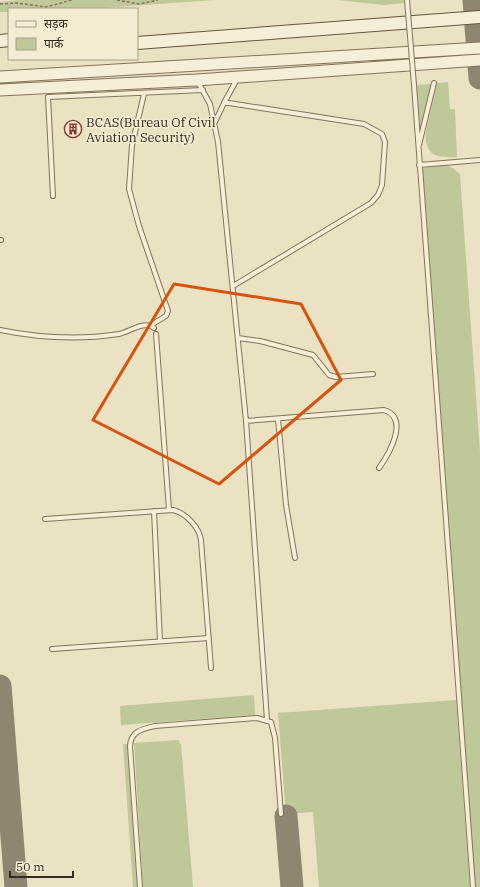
<svg xmlns="http://www.w3.org/2000/svg" width="480" height="887" viewBox="0 0 480 887" font-family="'IBM Plex Serif','Noto Sans Devanagari',serif">
  <rect width="100%" height="100%" fill="#ebe1c3"/>
  <path fill="#bfc898" d="M19 0H214L88 9H9V12H0V2Z
    M338 0H404L405 3 384 5Z
    M448 82 450 109H455L457 157C437 158 424 156 426 132L437 83Z
    M431 84 419 133 416 85Z
    M428 166H450L460 174 480 452V887H475L423 172V169Z
    M254 695 255 715 121 725 120 706Z
    M456 700 470 887H319L313 812 286 814 278 713Z
    M179 740 180 744H181L193 887H143L134 743Z
    M123 744H128L138 887H133Z"/>
  <g fill="none" stroke-linecap="round" stroke-linejoin="round">
    <path stroke="#908670" stroke-width="23" d="M474 0 480 78
      M0 686 16 887
      M286 816 292 887"/>
    <defs>
      <path id="service" d="M198 82 210 104 218 142 246 421 267 720
        M414 85 473 887
        M144 94 132 145 129 189 139 226 168 311 166 316 151 325
        M224 103 237 79
        M215 122 224 103H229L364 124 382 134 385 142 382 185 378 195 371 203 233 286
        M419 145 434 83
        M419 165 480 160
        M53 196 48 97 203 90
        M0 240H1
        M0 330C39 338 80 340 119 334 129 332 145 320 154 328
        M156 334 169 510
        M238 338 260 341 313 355 329 375 336 377 373 374
        M278 419 286 505 295 558
        M246 421 384 410C410 418 389 454 379 468
        M154 511 160 641
        M45 519 173 510C186 513 200 528 201 541L211 668
        M52 649 209 638
        M140 887 130 746C131 731 142 729 155 726L257 718 271 722 275 738 281 814"/>
      <path id="tertiary" d="M0 77 480 48
        M0 90 197 80 480 60"/>
      <path id="secondary" d="M0 41 9 40
        M137 43 480 17"/>
    </defs>
    <use href="#service" stroke="#84735b" stroke-width="6"/>
    <use href="#tertiary" stroke="#84735b" stroke-width="13"/>
    <use href="#secondary" stroke="#66543f" stroke-width="14"/>
    <path stroke="#84735b" stroke-width="1.5" stroke-dasharray="3 2" stroke-linecap="butt" d="M117 0 139 4 158 0
      M0 4 17 3 46 7 72 0"/>
    <use href="#service" stroke="#f6eed6" stroke-width="4"/>
    <use href="#tertiary" stroke="#f6eed6" stroke-width="11"/>
    <use href="#secondary" stroke="#f6eed6" stroke-width="12"/>
    <defs>
      <path id="service-bridge" d="M407 0 414 85"/>
    </defs>
    <use href="#service-bridge" stroke="#84735b" stroke-width="6" stroke-linecap="butt"/>
    <use href="#service-bridge" stroke="#f6eed6" stroke-width="4"/>
  </g>
  <path fill="none" stroke="#d6540e" stroke-width="3" stroke-linejoin="round" d="M174 284 301 304 341 380 219 484 93 420Z"/>
  <defs>
    <symbol id="building-ring" viewBox="-11 -11 22 22"><circle r="9.5" fill="#f3ebd2" stroke="#8e3530" stroke-width="1.5"/><path d="M-4-6H4V6H1V3H-1V6H-4ZM-2.5-4.3h1.7v1.8h-1.7ZM.8-4.3h1.7v1.8H.8ZM-2.5-1h1.7V.8h-1.7ZM.8-1h1.7V.8H.8Z" fill="#8e3530"/></symbol>
  </defs>
  <g fill-rule="evenodd">
    <use href="#building-ring" x="63" y="119" width="20" height="20"/>
  </g>
  <g text-anchor="middle" dominant-baseline="central" stroke-width="3" stroke-linejoin="round" paint-order="stroke">
    <g font-size="13" fill="#352b1e" stroke="#f3ebd2" text-anchor="start">
      <text x="86" y="122">BCAS(Bureau Of Civil<tspan x="86" dy="15">Aviation Security)</tspan></text>
    </g>
  </g>
  <rect x="8" y="8" width="130" height="52" fill="#f3ebd2" stroke="#a79e8a"/>
  <rect x="16" y="21" width="20" height="6" fill="#f6eed6" stroke="#a79e8a"/>
  <text x="44" y="28" font-size="12" fill="#352b1e">सड़क</text>
  <rect x="16" y="38" width="20" height="12" fill="#bfc898" stroke="#a79e8a"/>
  <text x="44" y="48" font-size="12" fill="#352b1e">पार्क</text>
  <path d="M10 871v6h63v-6" fill="none" stroke="#352b1e" stroke-width="2"/>
  <text x="16" y="871" font-size="12" fill="#352b1e" stroke="#f3ebd2" stroke-width="3" paint-order="stroke">50 m</text>
</svg>
